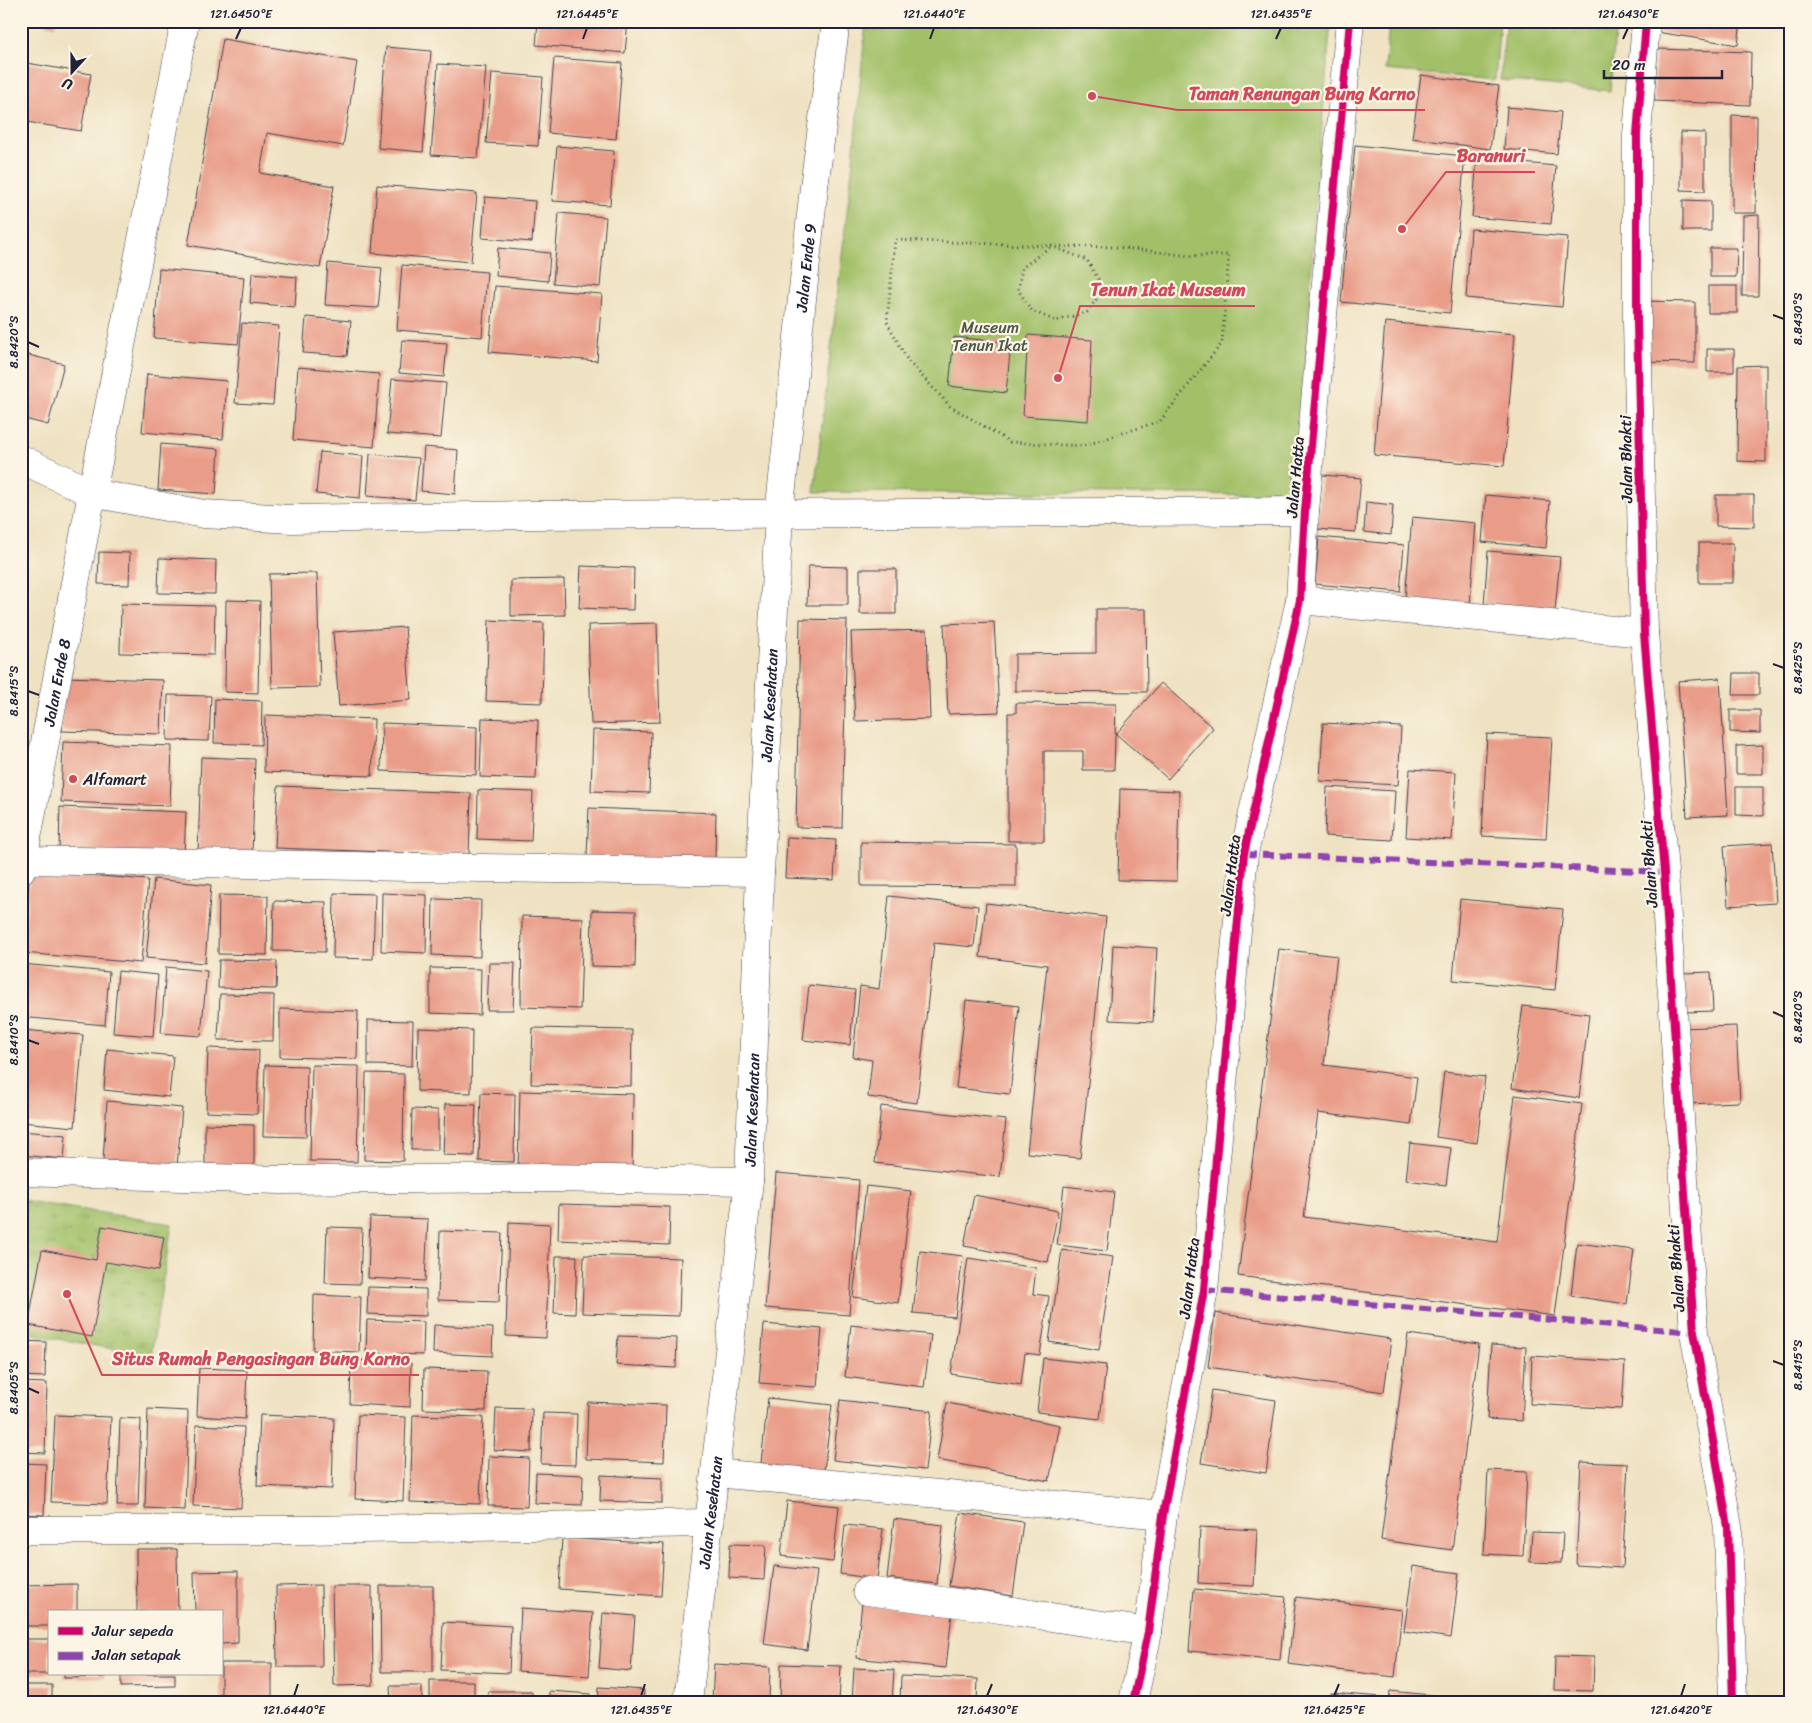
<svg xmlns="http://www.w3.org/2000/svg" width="1812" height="1723" viewBox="0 0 1812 1723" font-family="Sriracha,sans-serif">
  <defs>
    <pattern id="grass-tufts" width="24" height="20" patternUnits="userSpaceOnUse" patternTransform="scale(1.25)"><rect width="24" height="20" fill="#a1c068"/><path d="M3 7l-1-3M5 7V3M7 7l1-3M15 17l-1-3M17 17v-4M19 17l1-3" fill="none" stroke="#839c57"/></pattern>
  </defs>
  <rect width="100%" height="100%" fill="#fcf5e5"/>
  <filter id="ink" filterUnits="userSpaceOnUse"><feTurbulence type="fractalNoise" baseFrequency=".02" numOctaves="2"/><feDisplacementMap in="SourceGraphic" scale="10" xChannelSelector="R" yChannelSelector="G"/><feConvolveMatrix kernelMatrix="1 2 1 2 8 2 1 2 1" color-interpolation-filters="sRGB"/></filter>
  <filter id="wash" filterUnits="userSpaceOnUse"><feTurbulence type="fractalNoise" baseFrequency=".0096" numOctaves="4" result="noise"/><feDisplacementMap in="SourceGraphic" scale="20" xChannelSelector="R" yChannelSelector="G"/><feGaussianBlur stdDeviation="1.12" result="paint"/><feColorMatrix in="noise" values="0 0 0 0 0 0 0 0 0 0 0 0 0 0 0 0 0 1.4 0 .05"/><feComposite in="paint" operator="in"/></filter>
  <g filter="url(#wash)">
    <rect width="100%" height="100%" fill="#efe2c2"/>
    <path fill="url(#grass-tufts)" stroke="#627152" d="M21 1200 172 1224 151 1356 21 1332Z"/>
    <path fill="#a1c068" stroke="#627152" d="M866 21H1331L1315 205 1298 495 814 492 852 170Z
      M1389 21H1500L1495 80 1385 70Z
      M1506 21H1616L1610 91 1500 80Z"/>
    <g id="blocks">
      <path fill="#e99d89" d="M34 21H56L55 26Z
        M538 21H628L625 53 536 45Z
        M1651 21H1741L1738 45 1650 31Z
        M223 39 357 62 343 146 267 133 260 173 334 186 320 268 188 245Z
        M386 47 431 51 423 152 378 148Z
        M1656 49 1751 52 1750 105 1654 101Z
        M554 58 622 63 616 139 548 133Z
        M21 62 91 74 81 131 21 121Z
        M438 64 486 67 478 158 431 155Z
        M492 73 543 77 538 146 486 143Z
        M1421 75 1499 86 1490 149 1412 138Z
        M1507 107 1561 112 1557 154 1504 149Z
        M1732 115 1757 116 1756 213H1732Z
        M1681 132 1705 133V191L1681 190Z
        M1355 145 1465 156 1450 313 1341 302Z
        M557 146 614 151 610 205 552 201Z
        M1477 159 1556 166 1551 224 1472 217Z
        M377 185 477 193 471 262 372 253Z
        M485 197 535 201 532 242 482 238Z
        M1683 200 1711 201V231H1683Z
        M559 213 606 217 600 287 553 283Z
        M1759 215 1758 296H1742L1743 216Z
        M1471 229 1568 237 1562 307 1466 298Z
        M498 248 550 253 548 281 496 276Z
        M1710 248H1737L1736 277H1710Z
        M328 263 382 268 378 308 325 305Z
        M402 265 487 272 482 337 397 330Z
        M159 269 244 277 238 344 154 338Z
        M252 273 297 277 295 307 250 303Z
        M495 286 602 294 597 361 489 352Z
        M1708 286H1737V313H1708Z
        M1641 301 1695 302V363L1641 362Z
        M306 317 351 321 347 356 303 353Z
        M1385 322 1515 334 1504 466 1374 455Z
        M242 323 279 326 273 405 235 403Z
        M1028 335 1092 340 1088 421 1023 416Z
        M954 337 1011 343 1006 393 949 386Z
        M402 340 447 343 444 377 399 373Z
        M1707 349H1734V372H1707Z
        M21 353 64 364 48 425 21 418Z
        M1766 365V462L1737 461 1738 366Z
        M298 367 379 374 374 447 293 440Z
        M147 374 227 381 223 439 142 432Z
        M392 379 446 383 441 438 387 434Z
        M161 444 219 449 216 494 158 490Z
        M424 447 458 450 455 494 421 491Z
        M320 452 363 456 360 498 316 494Z
        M370 454 419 458 415 500 367 496Z
        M1322 475 1361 478 1356 532 1317 529Z
        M1486 495 1550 501 1546 548 1482 542Z
        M1716 495H1754V527L1716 526Z
        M1366 502 1393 505 1391 535 1364 532Z
        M1412 517 1476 523 1470 605 1405 599Z
        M1319 537 1404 545 1400 592 1315 584Z
        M1699 543H1733V583H1699Z
        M1488 551 1560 557 1555 611 1484 605Z
        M99 552 130 553 129 585 98 584Z
        M159 558 216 560 215 594 158 593Z
        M581 566 634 568 633 610 579 608Z
        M808 566 848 567V605H807Z
        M860 569H896V614H860Z
        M317 573 320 687 272 688 269 574Z
        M564 579 565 615 511 616V580Z
        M226 600 260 601 258 693 225 692Z
        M121 604 215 606 214 655 120 653Z
        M1096 609H1146L1147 692 1015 691V654L1096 653Z
        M800 619 847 620 842 828 796 827Z
        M489 620 544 623 542 703 486 701Z
        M994 622 999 712 948 714 944 624Z
        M657 623 660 722 591 724 588 625Z
        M405 627 411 700 339 706 333 632Z
        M927 630 930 719 855 721 851 632Z
        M1734 673H1759V695H1733Z
        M64 677 163 680 161 734 62 731Z
        M1720 678 1728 815 1687 817 1678 681Z
        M1161 683 1213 728 1168 779 1116 734Z
        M168 695 211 696 209 741 167 740Z
        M215 699 262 701 261 745 214 743Z
        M1016 703 1116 704 1114 770H1083V751H1044V841H1008V713H1016Z
        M1730 710H1760V733L1730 732Z
        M265 715 374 719 372 776 264 772Z
        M482 718 538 720 536 779 480 777Z
        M382 723 477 727 476 775 381 771Z
        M1323 723 1401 727 1398 785 1320 781Z
        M593 730 651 732 649 793 591 791Z
        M1487 734 1552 737 1546 839 1482 836Z
        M63 742 172 746 170 806 61 802Z
        M1763 745V774H1736V746Z
        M201 757 255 759 252 856 198 854Z
        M1410 769 1456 772 1452 840 1406 837Z
        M278 786 471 793 469 855 275 848Z
        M1327 787 1395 791 1392 840 1325 836Z
        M1736 787H1763V816L1736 815Z
        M1120 789 1179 791 1177 881 1118 880Z
        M478 790 533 792 531 841 477 839Z
        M60 807 186 812 184 855 59 851Z
        M589 808 716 813 715 860 587 856Z
        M787 837 836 840 834 880 785 878Z
        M861 842 1016 844V887L861 886Z
        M1772 843 1776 903 1728 906 1724 846Z
        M30 870 148 880 141 963 23 953Z
        M154 879 211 885 205 963 146 958Z
        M334 893 375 894 373 959 333 958Z
        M382 893 427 895 426 953 381 951Z
        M219 895 268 896 267 955 218 954Z
        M889 896 978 906 974 947 934 943 917 1103 868 1097 872 1060 853 1057 860 986 879 989Z
        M433 899 481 900 480 957 432 955Z
        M1460 899 1563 909 1555 990 1453 980Z
        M274 901 326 902 325 952 273 951Z
        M986 903 1106 917 1080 1158 1027 1153 1047 965 980 957Z
        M592 910 636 911 635 967 591 966Z
        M522 916 583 918 580 1009 521 1007Z
        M1113 945 1157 948 1153 1022 1109 1020Z
        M1279 949 1337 956 1324 1065 1417 1077 1411 1125 1318 1113 1304 1217 1497 1242 1515 1095 1582 1104 1555 1316 1238 1276Z
        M219 960 277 961 276 989 218 988Z
        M489 963H515L513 1010H487Z
        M21 964 109 972 105 1025 21 1017Z
        M166 967 207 971 201 1036 161 1033Z
        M430 968 481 969 480 1015 430 1013Z
        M118 971 158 975 153 1036 113 1033Z
        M1711 972 1713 1011 1686 1012 1684 973Z
        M809 985 855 990 850 1045 803 1040Z
        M220 994 274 995 273 1041 218 1040Z
        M966 1000 1019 1006 1010 1094 956 1088Z
        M1523 1006 1589 1014 1579 1098 1512 1088Z
        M280 1009 358 1011 357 1059 280 1057Z
        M368 1020 413 1021 412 1066 368 1065Z
        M1736 1026 1740 1102 1684 1104 1680 1028Z
        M418 1028 472 1030 471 1093 417 1091Z
        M533 1028 632 1030 631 1086 531 1084Z
        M21 1030 83 1035 75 1127 21 1122Z
        M208 1048 259 1050 257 1114 206 1112Z
        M107 1049 173 1056 169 1097 104 1090Z
        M265 1065 307 1066 306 1137 263 1136Z
        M312 1065 359 1066 357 1162 310 1161Z
        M1444 1072 1485 1077 1477 1143 1436 1137Z
        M366 1073 404 1074 403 1161 364 1160Z
        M520 1091 633 1094 632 1172 518 1169Z
        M481 1093 515 1094 514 1162 479 1161Z
        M107 1101 182 1108 177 1167 103 1160Z
        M445 1104 476 1105 474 1156 443 1155Z
        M881 1106 1006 1120 1000 1177 875 1163Z
        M412 1109 438 1110V1150H411Z
        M205 1124 254 1125V1170L205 1169Z
        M21 1131 66 1135 64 1159 21 1155Z
        M1410 1143 1451 1148 1446 1185 1406 1180Z
        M776 1173 859 1180 849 1315 765 1308Z
        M866 1186 911 1191 898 1303 853 1297Z
        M1064 1186 1114 1192 1107 1251 1057 1245Z
        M974 1195 1058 1211 1048 1262 964 1246Z
        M559 1204 670 1207 669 1245 558 1240Z
        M370 1217 428 1219 425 1281 368 1278Z
        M509 1222 550 1224 546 1338 506 1336Z
        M102 1226 164 1237 158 1271 106 1262 92 1337 28 1325 42 1250 96 1260Z
        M327 1227 362 1228 360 1284 325 1283Z
        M440 1231 502 1233 499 1302 438 1300Z
        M1577 1243 1634 1250 1627 1304 1571 1296Z
        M1062 1250 1113 1257 1099 1350 1049 1342Z
        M920 1251 963 1256 955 1317 913 1313Z
        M584 1255 681 1258 679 1316 582 1313Z
        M556 1256H577L575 1314 554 1313Z
        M968 1258 1036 1268 1033 1294 1049 1296 1040 1355 1025 1353 1021 1385 951 1374Z
        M368 1287 426 1289V1316L367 1314Z
        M314 1295 361 1297 359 1352 313 1350Z
        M1215 1313 1391 1339 1384 1392 1208 1367Z
        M367 1320 424 1322 423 1355 366 1353Z
        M764 1324 822 1329 817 1387 759 1383Z
        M434 1325 493 1328 492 1356 433 1353Z
        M851 1325 931 1335 924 1387 845 1377Z
        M1408 1334 1479 1344 1452 1550 1381 1540Z
        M618 1336 677 1338 676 1368 616 1365Z
        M21 1341 46 1342 45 1377 21 1376Z
        M1491 1345 1526 1347 1522 1421 1487 1419Z
        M1532 1356 1625 1362 1622 1409 1530 1404Z
        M1043 1358 1106 1365 1100 1419 1037 1412Z
        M351 1360 411 1363 410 1407 350 1404Z
        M199 1368 247 1370 245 1419 197 1416Z
        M424 1369 487 1371 486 1411 423 1409Z
        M21 1382 47 1383 45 1453 21 1452Z
        M1212 1390 1276 1400 1266 1473 1201 1463Z
        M768 1398 832 1405 824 1470 761 1463Z
        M840 1400 932 1411 925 1470 833 1460Z
        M588 1402 666 1405 664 1462 586 1459Z
        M947 1403 1060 1425 1049 1481 937 1460Z
        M496 1408 532 1409 531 1452 494 1450Z
        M148 1409 188 1411 185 1510 145 1508Z
        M543 1413 577 1414 575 1465 541 1464Z
        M55 1415 111 1417 107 1504 51 1502Z
        M260 1415 334 1418 332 1489 257 1486Z
        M358 1415 406 1417 403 1501 355 1499Z
        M413 1415 483 1417 480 1504 410 1502Z
        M120 1418 141 1419 138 1506H117Z
        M196 1425 244 1427 241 1508 193 1506Z
        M489 1456 529 1458 527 1507 488 1506Z
        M1581 1462 1628 1464 1622 1568 1576 1565Z
        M21 1463 46 1464 44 1515 21 1514Z
        M1488 1470 1527 1472 1523 1556 1484 1554Z
        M536 1473 583 1475 582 1505 535 1503Z
        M601 1475 662 1478V1503L600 1501Z
        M787 1501 839 1506 833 1562 781 1556Z
        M960 1513 1023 1522 1013 1596 949 1586Z
        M894 1519 943 1525 937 1584 887 1578Z
        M845 1525 883 1529 877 1579 840 1574Z
        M1200 1527 1257 1530 1254 1586 1198 1583Z
        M1532 1532 1563 1533 1561 1563 1530 1562Z
        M562 1538 664 1544 661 1596 559 1589Z
        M730 1544 766 1545 764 1580 729 1578Z
        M136 1549H177L178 1612H137Z
        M774 1566 817 1571 807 1650 764 1644Z
        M1413 1566 1459 1573 1451 1638 1404 1631Z
        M238 1571V1643L221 1644V1612H195L194 1572Z
        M77 1584V1612H49V1626H22V1585Z
        M321 1585 322 1667H277L276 1586Z
        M332 1586H372L373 1685 334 1686Z
        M380 1586H433V1672H381Z
        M1194 1589 1286 1597 1280 1660 1189 1651Z
        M1296 1597 1402 1610 1395 1677 1288 1664Z
        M862 1603 952 1613 946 1668 856 1658Z
        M521 1608 593 1613 589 1676 518 1671Z
        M603 1613 635 1616 631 1671 599 1668Z
        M443 1622 511 1626 509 1673 441 1670Z
        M22 1639H49V1674H22Z
        M1555 1656 1594 1657 1593 1691 1554 1690Z
        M221 1663H272V1702H221Z
        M714 1664 770 1667 769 1702 712 1701Z
        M781 1664 841 1666 839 1702H780Z
        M854 1668 894 1670 892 1702H852Z
        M64 1674H105V1677L64 1678Z
        M121 1674H175V1686L121 1687Z
        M901 1676 978 1679 977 1702H900Z
        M430 1681H474V1702H430Z
        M21 1685H52V1702H21Z
        M390 1686H422V1702H391Z
        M599 1687 644 1690 643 1702H598Z
        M488 1691H532V1702H488Z
        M549 1691 591 1694 590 1702H549Z
        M1390 1691 1441 1696 1440 1702H1389Z
        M1331 1693 1382 1697 1381 1702H1330Z
        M1559 1696 1625 1699V1702H1558Z"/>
    </g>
  </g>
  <g filter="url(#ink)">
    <use href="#blocks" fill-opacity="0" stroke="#413f4f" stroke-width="1"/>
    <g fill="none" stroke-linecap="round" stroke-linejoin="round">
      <defs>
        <g id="minor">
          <path d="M1646 21 1637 135V322L1644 633 1664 872 1694 1332 1728 1527 1733 1702"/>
          <path d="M21 459 92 493 204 514 291 519 533 515 1305 511"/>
          <path d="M1300 600 1644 633"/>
          <path d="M23 860C269 866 514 868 760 872"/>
          <path id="s1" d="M21 870 92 493 185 21"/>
          <path d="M21 1172 280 1180 542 1178 749 1181"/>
          <path d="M715 1473 1163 1515"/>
          <path d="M21 1530H306L710 1523"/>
          <path d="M867 1591 987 1607 1148 1632"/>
          <path d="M1133 1702 1148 1632 1163 1515 1204 1290 1244 854 1300 600 1305 511 1350 21"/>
        </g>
        <g id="highway">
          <path id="s2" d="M688 1702 749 1181 760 872 779 515 814 187 836 21"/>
        </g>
      </defs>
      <use href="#minor" stroke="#413f4f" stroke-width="29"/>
      <use href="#highway" stroke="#413f4f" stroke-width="29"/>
      <path stroke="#413f4f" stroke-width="3" stroke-dasharray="1 4" stroke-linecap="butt" d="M1051 246 1116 247 1190 256 1229 255 1222 343 1160 421 1083 446 1010 442 950 406 908 361 887 322 895 240 1051 246 1087 260 1104 289 1087 312 1056 321 1032 311 1018 290 1022 268 1051 246"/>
      <use href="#minor" stroke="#fff" stroke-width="28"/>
      <use href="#highway" stroke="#fff" stroke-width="28"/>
      <path stroke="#8e44ad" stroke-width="6" stroke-dasharray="12 6" stroke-linecap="butt" d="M1244 854 1664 872
        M1204 1290 1694 1332"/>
      <defs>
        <path id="cycleway" d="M1646 21 1637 135V322L1644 633 1664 872 1694 1332 1728 1527 1733 1702
          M1133 1702 1148 1632 1163 1515 1204 1290 1244 854 1300 600 1305 511 1350 21"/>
      </defs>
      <use href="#cycleway" stroke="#fcf5e5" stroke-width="11"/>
      <use href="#cycleway" stroke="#d6006c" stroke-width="8"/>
    </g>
  </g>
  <path fill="none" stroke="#22223b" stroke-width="2" d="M236 39 241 28M583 39 587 28M930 39 934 28M1276 39 1281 28M1623 39 1628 28M1773 315 1784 319M28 342 39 347M1773 664 1784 668M28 691 39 695M1773 1012 1784 1017M28 1040 39 1044M1773 1361 1784 1365M28 1388 39 1393M294 1696 298 1684M641 1696 645 1684M987 1696 992 1684M1334 1696 1339 1684M1681 1696 1685 1684"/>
  <circle fill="#d1495b" stroke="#fcf5e5" stroke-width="2" cx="73" cy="779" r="5"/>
  <g text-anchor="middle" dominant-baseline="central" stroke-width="4.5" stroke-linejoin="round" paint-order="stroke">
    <g font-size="16" fill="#22223b" stroke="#fcf5e5">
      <text stroke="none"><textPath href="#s2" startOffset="1440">Jalan Ende 9</textPath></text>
      <text transform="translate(1626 459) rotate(-91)">Jalan Bhakti</text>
      <text transform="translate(1295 477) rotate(-85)">Jalan Hatta</text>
      <text stroke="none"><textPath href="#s1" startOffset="191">Jalan Ende 8</textPath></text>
      <text stroke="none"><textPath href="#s2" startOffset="1001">Jalan Kesehatan</textPath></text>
      <text transform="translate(1649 864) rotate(-94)">Jalan Bhakti</text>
      <text transform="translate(1230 875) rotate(-83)">Jalan Hatta</text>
      <text stroke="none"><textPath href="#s2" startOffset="596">Jalan Kesehatan</textPath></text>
      <text transform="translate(1676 1268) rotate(-94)">Jalan Bhakti</text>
      <text transform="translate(1189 1278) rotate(-83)">Jalan Hatta</text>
      <text stroke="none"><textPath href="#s2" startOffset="191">Jalan Kesehatan</textPath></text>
    </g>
    <g font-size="16" fill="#4e594b" stroke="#fcf5e5">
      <text x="990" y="327">Museum<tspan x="990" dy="18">Tenun Ikat</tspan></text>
    </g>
    <g font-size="16" fill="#22223b" stroke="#fcf5e5" text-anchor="start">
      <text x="83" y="779">Alfamart</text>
    </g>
  </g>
  <path fill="none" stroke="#d1495b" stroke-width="2" d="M1092 96L1178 110H1425M1402 229L1446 172H1535M1058 378L1080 306H1255M67 1294L102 1375H419"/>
  <g fill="#d1495b" stroke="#fcf5e5" stroke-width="2">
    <circle cx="1092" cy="96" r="5"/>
    <circle cx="1402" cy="229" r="5"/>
    <circle cx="1058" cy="378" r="5"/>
    <circle cx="67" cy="1294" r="5"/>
  </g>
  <g font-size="18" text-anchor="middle" font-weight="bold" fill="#d1495b" stroke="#fcf5e5" stroke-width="4.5" stroke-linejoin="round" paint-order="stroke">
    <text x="1302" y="100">Taman Renungan Bung Karno</text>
    <text x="1491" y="162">Baranuri</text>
    <text x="1168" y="296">Tenun Ikat Museum</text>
    <text x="261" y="1365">Situs Rumah Pengasingan Bung Karno</text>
  </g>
  <rect width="1812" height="1723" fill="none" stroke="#fcf5e5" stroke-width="55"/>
  <rect x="48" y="1610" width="175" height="65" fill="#fcf5e5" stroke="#a5a1a1"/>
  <rect x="58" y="1627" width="25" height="8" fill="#d6006c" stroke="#a5a1a1"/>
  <text x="92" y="1636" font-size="15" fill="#22223b">Jalur sepeda</text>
  <rect x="58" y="1652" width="25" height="8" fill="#8e44ad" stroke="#a5a1a1"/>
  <text x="92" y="1660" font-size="15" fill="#22223b">Jalan setapak</text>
  <g transform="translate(72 72) rotate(201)" stroke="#fcf5e5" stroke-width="4" paint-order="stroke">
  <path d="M0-4L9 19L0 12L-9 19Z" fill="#22223b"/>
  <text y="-8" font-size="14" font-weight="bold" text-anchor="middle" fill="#22223b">U</text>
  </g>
  <path d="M1604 70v8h118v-8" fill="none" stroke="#22223b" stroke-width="2.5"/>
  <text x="1612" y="70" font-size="15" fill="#22223b" stroke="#fcf5e5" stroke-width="4" paint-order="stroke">20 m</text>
  <rect x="28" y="28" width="1756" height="1668" fill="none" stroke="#22223b" stroke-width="2"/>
  <g font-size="12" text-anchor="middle" fill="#22223b">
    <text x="241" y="18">121.6450°E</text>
    <text x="587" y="18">121.6445°E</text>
    <text x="934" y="18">121.6440°E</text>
    <text x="1281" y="18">121.6435°E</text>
    <text x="1628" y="18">121.6430°E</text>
    <text transform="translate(1798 319) rotate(-90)" y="4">8.8430°S</text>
    <text transform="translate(14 342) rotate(-90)" y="4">8.8420°S</text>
    <text transform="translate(1798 668) rotate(-90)" y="4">8.8425°S</text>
    <text transform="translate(14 691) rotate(-90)" y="4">8.8415°S</text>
    <text transform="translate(1798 1017) rotate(-90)" y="4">8.8420°S</text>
    <text transform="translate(14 1040) rotate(-90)" y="4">8.8410°S</text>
    <text transform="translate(1798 1365) rotate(-90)" y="4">8.8415°S</text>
    <text transform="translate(14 1388) rotate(-90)" y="4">8.8405°S</text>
    <text x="294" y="1714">121.6440°E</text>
    <text x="641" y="1714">121.6435°E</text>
    <text x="987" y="1714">121.6430°E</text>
    <text x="1334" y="1714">121.6425°E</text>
    <text x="1681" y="1714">121.6420°E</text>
  </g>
</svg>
